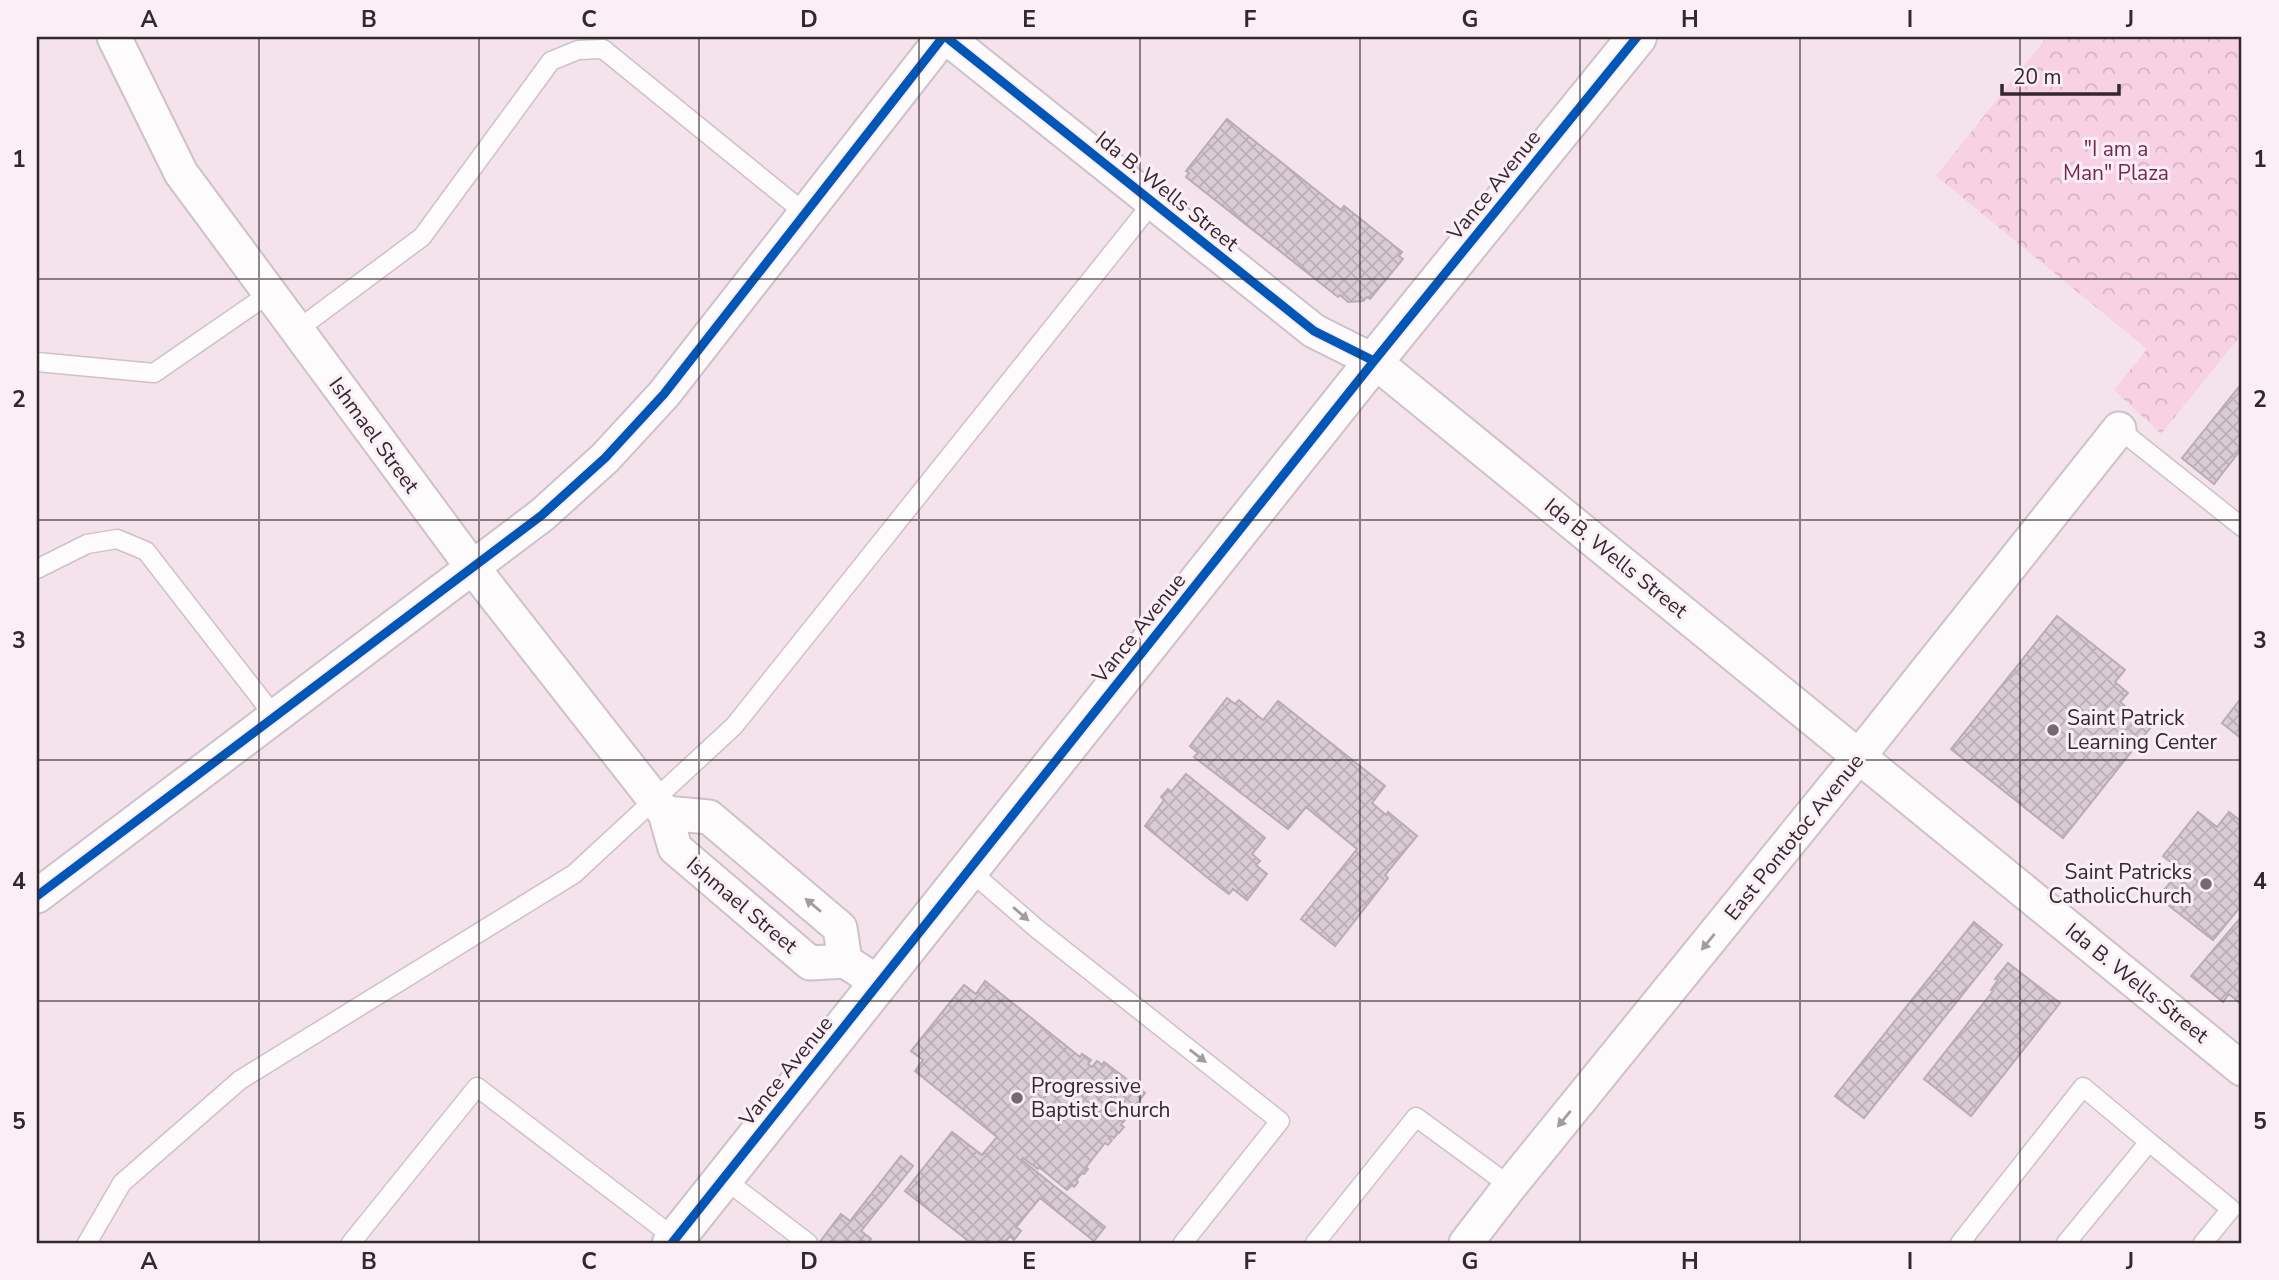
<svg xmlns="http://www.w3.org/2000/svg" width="2279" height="1280" viewBox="0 0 2279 1280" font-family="'Nunito Sans',sans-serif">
  <defs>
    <pattern id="forest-crowns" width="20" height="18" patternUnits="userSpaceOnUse" patternTransform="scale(1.75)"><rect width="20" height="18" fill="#f8d2e3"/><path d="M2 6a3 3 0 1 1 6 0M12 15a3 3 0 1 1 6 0" fill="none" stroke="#d5b4c3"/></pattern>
    <pattern id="building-cross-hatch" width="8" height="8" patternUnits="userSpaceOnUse" patternTransform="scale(1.75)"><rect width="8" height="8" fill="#d9ccd2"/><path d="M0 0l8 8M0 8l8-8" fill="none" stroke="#bbafb5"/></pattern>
  </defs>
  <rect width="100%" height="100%" fill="#f4e3eb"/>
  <path fill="url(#forest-crowns)" d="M2047 37H2237L2242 41V334L2161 434 2114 390 2147 349 1936 176Z"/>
  <path fill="url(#building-cross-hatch)" stroke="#b9acb2" stroke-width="2" d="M1227 119 1341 210 1344 206 1402 252 1399 256 1403 259 1370 299 1367 297 1363 301 1348 302 1340 295 1338 297 1186 177 1189 173 1186 171Z
    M2242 383V448L2214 484 2182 458Z
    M2057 616 2125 670 2115 682 2128 693 2120 702 2151 727 2063 838 1951 749Z
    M2242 697V739L2222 723Z
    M1227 698 1235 704 1239 700 1263 720 1278 701 1385 786 1372 803 1386 815 1388 812 1417 836 1385 875 1388 878 1335 946 1301 919 1357 849 1306 807 1288 829 1194 757 1198 753 1190 746Z
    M1186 774 1265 838 1252 854 1260 861 1256 865 1267 874 1247 900 1233 889 1229 894 1209 879 1145 826 1164 800 1161 797 1168 789 1171 792Z
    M2198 812 2217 827 2229 812 2242 822V909L2240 907 2213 940 2158 897 2181 870 2163 856Z
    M2242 916V1005L2229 994 2223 1002 2191 976Z
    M1974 922 2002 945 1864 1118 1835 1096Z
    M2008 963 2060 1003 1971 1116 1924 1079 1993 991 1991 990 1998 980 1995 979Z
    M985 981 1080 1057 1082 1054 1091 1060 1088 1064 1092 1067 1097 1061 1102 1065 1104 1062 1145 1093 1121 1125 1124 1127 1119 1133 1116 1130 1117 1134 1114 1138 1111 1136 1109 1138 1112 1140 1108 1145 1105 1143 1086 1167 1088 1169 1084 1174 1082 1173 1076 1180 1078 1182 1074 1187 1072 1185 1067 1190 1039 1167 1038 1169 1023 1158 1022 1160 1105 1227 1094 1241 1040 1198 1016 1227 1021 1231 1014 1240 1010 1236 1004 1243H971L905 1191 952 1132 982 1155 997 1137 915 1071 923 1060 911 1051 964 985 976 994Z
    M901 1156 913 1166 861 1231 871 1239 868 1243H819L841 1214 850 1221Z"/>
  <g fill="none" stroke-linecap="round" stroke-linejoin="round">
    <defs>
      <path id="service" d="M297 330 422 237 551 61 578 50 603 49 806 214
        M37 362 154 373 270 293
        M2119 429 2242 527
        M37 569 87 544 117 539 146 551 275 717
        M969 870 1036 928 1280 1121 1183 1243
        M723 1178 808 1243
        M87 1243 122 1183 240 1080 574 874 734 726 1153 202
        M351 1243 477 1087 676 1239
        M1315 1243 1416 1117 1510 1186
        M1960 1243 2083 1087 2149 1142
        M2066 1243 2149 1142 2231 1209 2203 1243"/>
      <path id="minor" d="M114 37 181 173 473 568 665 813 675 848 810 963 845 961 879 983
        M946 37 1314 331 1374 361 2242 1069
        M665 813 709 817 840 928 845 961
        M37 896 542 515 605 458 664 394 943 37
        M1466 1243 1510 1186 1859 756 2119 429"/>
      <path id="tertiary" d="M672 1243 1374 361 1637 37"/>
    </defs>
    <use href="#service" stroke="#cec1c7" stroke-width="21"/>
    <use href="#minor" stroke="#cec1c7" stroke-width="37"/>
    <use href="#tertiary" stroke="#cec1c7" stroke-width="42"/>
    <use href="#service" stroke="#fdfbfc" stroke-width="18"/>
    <use href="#minor" stroke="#fdfbfc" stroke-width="33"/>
    <use href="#tertiary" stroke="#fdfbfc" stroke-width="38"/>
    <defs>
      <path id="cycleway" d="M946 37 1314 331 1374 361
        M37 896 542 515 605 458 664 394 943 37
        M672 1243 1374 361 1637 37"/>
    </defs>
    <use href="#cycleway" stroke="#fbeff5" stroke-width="13"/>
    <use href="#cycleway" stroke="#0057b8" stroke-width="9"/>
  </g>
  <defs><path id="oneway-solid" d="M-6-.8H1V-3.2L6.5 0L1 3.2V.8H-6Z" transform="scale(1.75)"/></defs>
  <g fill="#a29c9f">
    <use href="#oneway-solid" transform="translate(813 905) rotate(-140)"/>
    <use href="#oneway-solid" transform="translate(1021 914) rotate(41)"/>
    <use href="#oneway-solid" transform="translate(1708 942) rotate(129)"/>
    <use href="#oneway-solid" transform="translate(1198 1056) rotate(38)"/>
    <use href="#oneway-solid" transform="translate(1564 1119) rotate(129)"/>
  </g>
  <path fill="none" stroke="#33282d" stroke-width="2" stroke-opacity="0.55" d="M259 37V1243M479 37V1243M699 37V1243M919 37V1243M1140 37V1243M1360 37V1243M1580 37V1243M1800 37V1243M2020 37V1243M37 279H2242M37 520H2242M37 760H2242M37 1001H2242"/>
  <g fill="#776970" stroke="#fbeff5" stroke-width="2.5">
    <circle cx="2053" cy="730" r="7"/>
    <circle cx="2206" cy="884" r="7"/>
    <circle cx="1017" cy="1098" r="7"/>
  </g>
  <g text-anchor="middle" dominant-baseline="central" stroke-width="6" stroke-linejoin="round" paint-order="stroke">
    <g font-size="21" fill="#742952" stroke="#fbeff5">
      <text x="2116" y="149">"I am a<tspan x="2116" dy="24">Man" Plaza</tspan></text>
    </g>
    <g font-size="21" fill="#33282d" stroke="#fbeff5">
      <text transform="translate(1494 185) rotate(-51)">Vance Avenue</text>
      <text transform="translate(1167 191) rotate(39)">Ida B. Wells Street</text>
      <text transform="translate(374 435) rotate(54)">Ishmael Street</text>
      <text transform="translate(1616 558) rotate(39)">Ida B. Wells Street</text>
      <text transform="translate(1139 628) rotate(-51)">Vance Avenue</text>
      <text transform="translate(1794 837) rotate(-51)">East Pontotoc Avenue</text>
      <text transform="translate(742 905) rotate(40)">Ishmael Street</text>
      <text transform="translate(2137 983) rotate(39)">Ida B. Wells Street</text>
      <text transform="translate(786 1071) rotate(-51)">Vance Avenue</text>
    </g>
    <g font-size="21" fill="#33282d" stroke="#fbeff5" text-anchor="start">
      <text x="2067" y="718">Saint Patrick<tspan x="2067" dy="24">Learning Center</tspan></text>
      <text x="2192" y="872" text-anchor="end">Saint Patricks<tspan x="2192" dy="24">CatholicChurch</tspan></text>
      <text x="1031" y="1086">Progressive<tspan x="1031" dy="24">Baptist Church</tspan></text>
    </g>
  </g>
  <rect width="2279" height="1280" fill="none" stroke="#fbeff5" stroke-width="77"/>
  <path d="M2002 84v10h117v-10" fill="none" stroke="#33282d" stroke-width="3.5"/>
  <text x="2013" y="84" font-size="21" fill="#33282d" stroke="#fbeff5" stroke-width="5" paint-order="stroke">20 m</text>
  <rect x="38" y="38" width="2202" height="1204" fill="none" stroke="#33282d" stroke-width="2.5"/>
  <g font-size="23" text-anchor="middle" font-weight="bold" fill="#33282d">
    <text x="149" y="27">A</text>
    <text x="369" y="27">B</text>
    <text x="589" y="27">C</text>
    <text x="809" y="27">D</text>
    <text x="1029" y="27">E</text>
    <text x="1250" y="27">F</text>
    <text x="1470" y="27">G</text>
    <text x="1690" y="27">H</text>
    <text x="1910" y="27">I</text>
    <text x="2130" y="27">J</text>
    <text x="19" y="167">1</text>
    <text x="2260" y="167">1</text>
    <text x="19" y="407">2</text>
    <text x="2260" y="407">2</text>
    <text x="19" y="648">3</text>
    <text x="2260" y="648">3</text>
    <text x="19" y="889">4</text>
    <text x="2260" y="889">4</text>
    <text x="19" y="1129">5</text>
    <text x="2260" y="1129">5</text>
    <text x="149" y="1269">A</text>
    <text x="369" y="1269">B</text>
    <text x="589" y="1269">C</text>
    <text x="809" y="1269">D</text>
    <text x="1029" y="1269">E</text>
    <text x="1250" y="1269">F</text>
    <text x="1470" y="1269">G</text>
    <text x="1690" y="1269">H</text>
    <text x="1910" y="1269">I</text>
    <text x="2130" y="1269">J</text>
  </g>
</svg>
